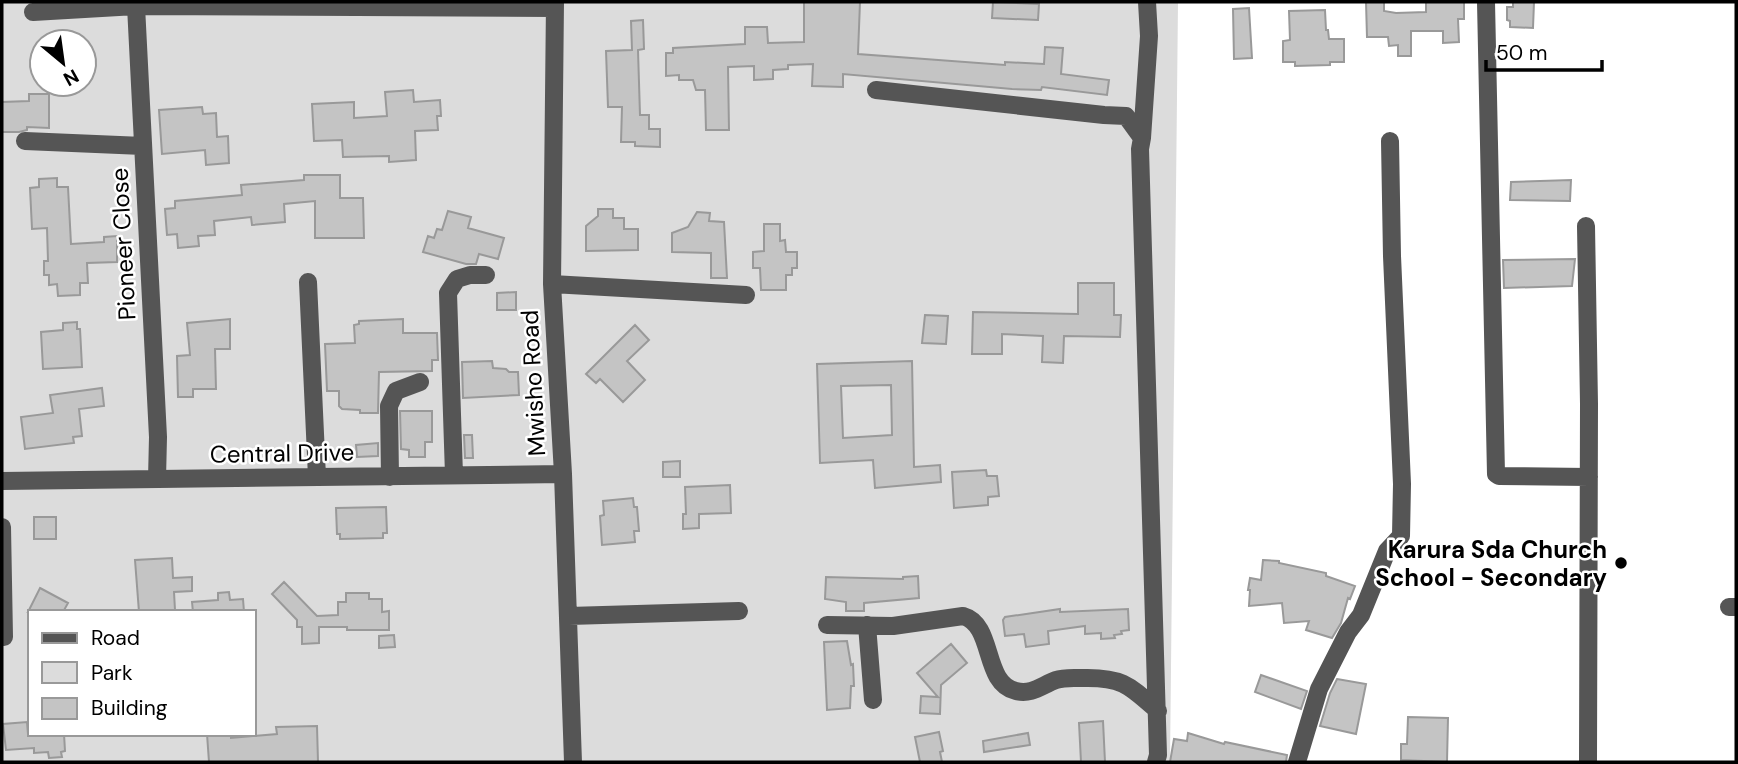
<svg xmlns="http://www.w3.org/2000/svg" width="1738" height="764" viewBox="0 0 1738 764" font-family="'DM Sans',sans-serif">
  <rect width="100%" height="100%" fill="#fff"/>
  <path fill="#dcdcdc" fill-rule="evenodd" d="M2 2H1178L1170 762H2ZM42 42H84V84H42ZM30 612H254V734H30Z"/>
  <path fill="#c4c4c4" stroke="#999" stroke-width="2" fill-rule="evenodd" d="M804 2H860L858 54 1005 65V62L1044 64 1045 47 1063 48 1061 74 1109 80 1107 95 1042 87 1041 90 1012 89 843 74V87L812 86 813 64 788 65V69L773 70V79L754 80V66L728 67 729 130H706L705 90H696L693 80H679V75L666 76V53H673V48L745 44V27H767L768 43 804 42Z
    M993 2 1039 4 1038 20 992 18Z
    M1366 2H1384V11L1396 13 1426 12V2H1464V19H1458L1459 42 1443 43V31H1411V56H1398V45L1389 46 1388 37H1367Z
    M1513 2H1534L1533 28 1510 27V21L1507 20V7H1513Z
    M1249 8 1252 58 1234 59 1233 9Z
    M1325 10 1326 30H1328L1329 39H1344V62H1330V65L1295 66V62H1283V41L1290 40 1289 11Z
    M643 20 644 49 638 50 640 115H649V129H660V147L635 146V142H621L622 107H608L606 51 632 50 631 21Z
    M413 90 414 102 440 100 441 116H437L438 130 415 131 416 160 389 162V156L343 157 342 140 314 141 312 104 354 102V118L387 116 385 92Z
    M29 94H49V128L27 127V130L19 132H2V102L29 101Z
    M202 107 203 114 216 113 217 137 228 136 229 163 206 165 205 150 162 154 159 110Z
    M304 175H340V198H363L364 238H315V201L284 204 285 222 252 225 251 217 214 221 215 235 198 236 199 246 178 248 177 234 167 235 165 209 175 208V201L242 195 241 185 304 180Z
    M57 178V187H68L71 244 104 242V237L117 236V262L87 263 88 283H80V295L58 296 57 284 49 285V275H44V261H48L47 228 32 229 30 188 39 187V179Z
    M1571 180 1570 201 1510 200 1511 182Z
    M598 209H613V218H624V229H638V250L586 251V226L598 216Z
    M448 211 471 217 468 228 504 238 498 259 479 254 476 264H466L423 252 428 236 434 238 437 229 442 230Z
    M697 212 710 213 709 221 724 222 727 278H711V253L672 252V233L688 227Z
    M764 224H780V241L785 240 786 252H797V268H792V275H786V290H761L760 268H753V252L764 251Z
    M1575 259 1572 286 1504 288 1503 260Z
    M1078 283H1114V315H1121L1120 337 1064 336 1063 363 1042 362 1043 336 1002 334V354H972L973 312 1078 314Z
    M516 292V310H497V293Z
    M925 315 948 316 946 344 922 343Z
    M230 319V349H215L216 389H193V397H178L177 356 190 355 187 323Z
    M403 319V333H437L438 360H432V371L379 372 378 413H360V410L342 409 339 406V391H327L325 344 355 343 354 325 359 324V321Z
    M77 322V329H80L82 367 43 369 41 332 63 330V323Z
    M635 325 649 340 627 361 645 380 623 402 600 379 596 383 586 374Z
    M492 361 493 368 506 369 509 372H518L519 395 463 398 462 362Z
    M912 361 914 467 940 465 941 482 875 488 873 460 820 463 817 364ZM891 385 892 435 843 438 841 386Z
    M102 388 104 406 79 409 82 436 73 437 74 443 25 449 21 417 53 413 50 395Z
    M400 411H432V442H425V457H409V450L401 449Z
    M464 435H472L473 458H465Z
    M378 443V456L357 457 356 445Z
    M680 461V477H663V462Z
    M986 470 987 476H997L999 496 988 497V505L954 508 952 472Z
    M730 485 731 513 699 514V528L683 529V514H686L685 487Z
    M633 498 634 507H637L639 531H634L635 542 602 545 600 516 604 515 603 501Z
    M386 507 387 533H383V538L340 539V534H337L336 508Z
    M34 517H56V539H34Z
    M172 558 173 578 192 577V591L174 592 175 610 139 612 135 560Z
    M1263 560 1279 561V563L1326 573V576L1355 586 1350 599 1348 598 1341 623 1332 638 1306 630 1309 621 1284 623 1282 603 1249 606 1250 590H1248L1250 578 1261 580Z
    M918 576 919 598 864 603V611H846V602L825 599 826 577 903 579V577Z
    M284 582 317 616 338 615V602H346V593H369V599H382V612L389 611V630H347V627H319V643L302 644V627H297V620L272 594Z
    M40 588 68 603 63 612H28Z
    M229 592 230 600 243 599 244 612H193L192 602 218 600V593Z
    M1060 609V612L1128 609 1129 630 1121 631 1122 634 1114 635 1115 638 1101 639V633L1085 634V626L1048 631 1049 644 1026 647 1024 634 1005 636 1003 620 1005 617Z
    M394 635 395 647 379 648V636Z
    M847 641 851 665 853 664 854 686H851L850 708 827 710 824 642Z
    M951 644 967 663 941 685 940 714 920 713 921 696 938 697 917 673Z
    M1261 675 1307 691 1301 709 1255 692Z
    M1337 679 1366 684 1356 734 1320 726 1330 693Z
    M1408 717 1448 718 1447 762 1401 760V744H1407Z
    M1103 721 1105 762H1081L1079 723Z
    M27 722 28 734H64L65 751 61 752 62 757 49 758 48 752 34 753V748L6 750 3 724Z
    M317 726 318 762H209L207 734H231V738L277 734 276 727Z
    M939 732 943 751 940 752 942 762H920L915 737Z
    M1028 733 1030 745 984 752 983 741Z
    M1188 733 1224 744 1225 742 1287 755 1286 762H1170L1174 739 1187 741Z"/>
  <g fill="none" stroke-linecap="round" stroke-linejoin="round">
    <path stroke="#555" stroke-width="18" d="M555 2 552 284 563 474 573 762
      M1486 2 1496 474 1499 476 1589 477
      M136 6 158 437 157 479
      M33 12 136 6 555 8
      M876 90 1104 115 1126 116 1142 138 1140 149 1158 755 1156 762
      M1142 138 1149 36 1147 2
      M25 141 143 146
      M1586 226 1589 404 1588 762
      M308 282 317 477
      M552 284 746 295
      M454 475 448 293 457 279 470 275H486
      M390 477 389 406 396 391 420 382
      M2 481 563 474
      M2 527 4 637
      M1729 607H1736
      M569 616 739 611
      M827 625 893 626 963 616C995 625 982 683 1016 691 1032 695 1042 685 1056 680 1064 677 1074 678 1083 678 1123 677 1130 686 1158 711
      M867 625 873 700
      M1297 762 1319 689 1348 632 1361 615 1387 551 1401 536 1402 484 1392 256 1390 141"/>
  </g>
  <circle fill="#000" stroke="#fff" stroke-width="2.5" cx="1621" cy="563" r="7"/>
  <g text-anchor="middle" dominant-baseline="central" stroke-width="5" stroke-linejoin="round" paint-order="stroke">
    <g font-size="24" fill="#000" stroke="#fff">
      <text transform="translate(123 244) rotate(-93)">Pioneer Close</text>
      <text transform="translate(533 383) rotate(-93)">Mwisho Road</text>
      <text transform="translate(282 453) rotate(-1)">Central Drive</text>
    </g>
    <g font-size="24" font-weight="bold" fill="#000" stroke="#fff" text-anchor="end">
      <text x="1607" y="549">Karura Sda Church<tspan x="1607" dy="28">School - Secondary</tspan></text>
    </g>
  </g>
  <rect width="1738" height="764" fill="none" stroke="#000000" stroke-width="7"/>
  <rect x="28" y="610" width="228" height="126" fill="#ffffff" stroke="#999999" stroke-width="2"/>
  <rect x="42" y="633" width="35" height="10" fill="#555555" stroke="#999999" stroke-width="2"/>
  <text x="91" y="645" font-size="21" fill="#000000">Road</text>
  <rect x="42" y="662" width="35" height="21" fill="#dcdcdc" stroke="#999999" stroke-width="2"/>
  <text x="91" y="680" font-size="21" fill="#000000">Park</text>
  <rect x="42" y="698" width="35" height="21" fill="#c4c4c4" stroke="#999999" stroke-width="2"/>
  <text x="91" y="715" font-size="21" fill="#000000">Building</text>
  <g transform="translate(63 63) rotate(151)"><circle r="33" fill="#ffffff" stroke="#999999" stroke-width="2"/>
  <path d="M0-5L12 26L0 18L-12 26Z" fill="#000000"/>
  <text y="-10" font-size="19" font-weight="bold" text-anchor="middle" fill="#000000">N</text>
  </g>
  <path d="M1486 60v10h116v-10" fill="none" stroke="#000000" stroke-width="3.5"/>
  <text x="1496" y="60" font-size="21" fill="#000000" stroke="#ffffff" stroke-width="5" paint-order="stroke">50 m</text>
</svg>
